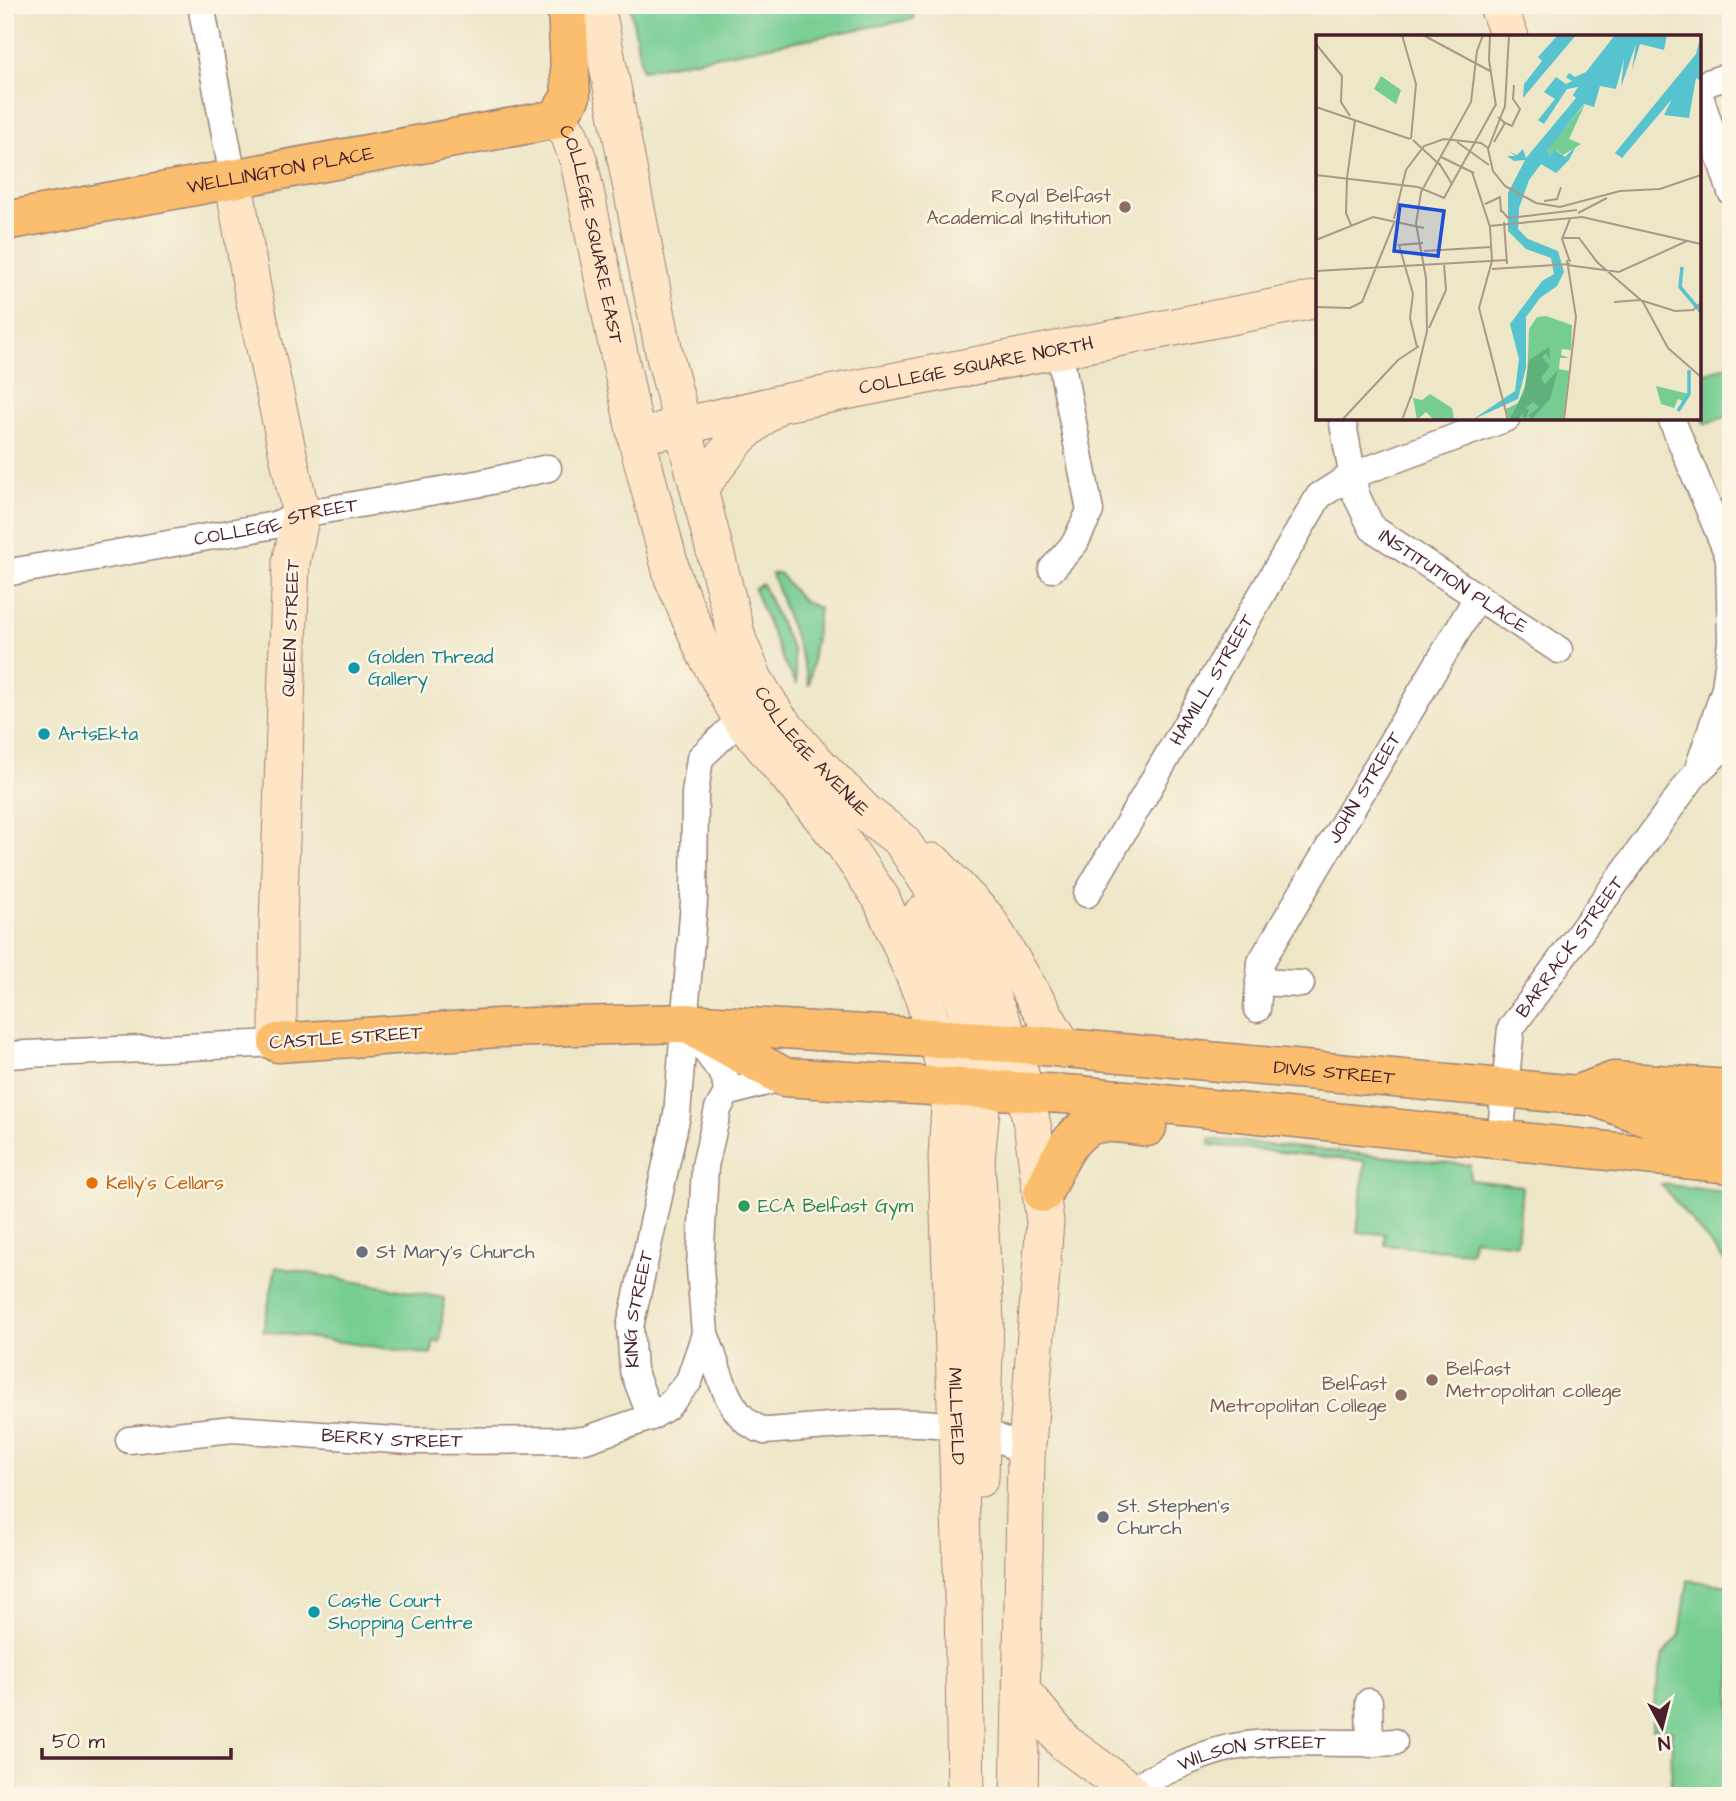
<svg xmlns="http://www.w3.org/2000/svg" width="1736" height="1801" viewBox="0 0 1736 1801" font-family="'Architects Daughter',sans-serif">
  <rect width="100%" height="100%" fill="#fcf5e5"/>
  <filter id="ink" filterUnits="userSpaceOnUse"><feTurbulence type="fractalNoise" baseFrequency=".0143" numOctaves="2"/><feDisplacementMap in="SourceGraphic" scale="14" xChannelSelector="R" yChannelSelector="G"/><feConvolveMatrix kernelMatrix="1 2 1 2 8 2 1 2 1" color-interpolation-filters="sRGB"/></filter>
  <filter id="wash" filterUnits="userSpaceOnUse"><feTurbulence type="fractalNoise" baseFrequency=".00686" numOctaves="4" result="noise"/><feDisplacementMap in="SourceGraphic" scale="28" xChannelSelector="R" yChannelSelector="G"/><feGaussianBlur stdDeviation="1.57" result="paint"/><feColorMatrix in="noise" values="0 0 0 0 0 0 0 0 0 0 0 0 0 0 0 0 0 1.4 0 .05"/><feComposite in="paint" operator="in"/></filter>
  <g filter="url(#wash)">
    <rect width="100%" height="100%" fill="#ede6c7"/>
    <path fill="#76cd92" stroke="#60765e" stroke-width="2" d="M630 5H912L914 19 642 70Z
      M1731 365V415L1705 424 1699 410V375Z
      M779 573 801 600 819 608 809 686 803 661 772 574Z
      M762 584 793 651 797 685 783 660 754 589Z
      M1210 1139 1470 1165V1180L1522 1186 1517 1244 1473 1239 1471 1252 1385 1245V1234L1357 1232 1365 1161 1210 1145Z
      M1661 1184 1731 1193V1269Z
      M276 1267 444 1298 440 1342 434 1341 431 1355 263 1331Z
      M1688 1580 1731 1586V1796H1671L1672 1731 1653 1729 1654 1703 1663 1655 1680 1635Z"/>
  </g>
  <g filter="url(#ink)">
    <g fill="none" stroke-linecap="round" stroke-linejoin="round">
      <defs>
        <g id="street">
          <path d="M201 5 234 183"/>
          <path d="M1699 86 1731 75"/>
          <path d="M1699 93 1731 192"/>
          <path id="s1" d="M1342 418 1356 495 1372 528 1559 650"/>
          <path d="M1671 418 1731 562"/>
          <path d="M1052 569 1075 543 1090 511 1059 350"/>
          <path id="s2" d="M5 573 275 525 301 514 482 483 548 468"/>
          <path d="M1699 766 1725 688 1731 642 1729 558"/>
          <path id="s3" d="M1087 894 1319 496 1351 476 1507 418"/>
          <path d="M1259 982 1301 984"/>
          <path id="s4" d="M1257 1009 1261 962 1478 596"/>
          <path d="M691 1031 725 1077 727 1093"/>
          <path d="M5 1055 278 1043"/>
          <path id="s5" d="M1500 1139 1511 1028 1695 774 1731 740"/>
          <path d="M705 1334C720 1369 725 1419 765 1431 831 1427 947 1410 1005 1441 1013 1445 1019 1453 1026 1458"/>
          <path id="s6" d="M651 1417 633 1370 630 1327 677 1115 694 902 695 793 700 758 741 719"/>
          <path id="s7" d="M129 1440 233 1429 409 1441 585 1440 651 1417 667 1407 689 1381 705 1334 700 1268 705 1166 718 1109 727 1093 784 1077"/>
          <path d="M1369 1702 1370 1744"/>
          <path id="s8" d="M1117 1796C1151 1779 1185 1760 1221 1750 1269 1736 1342 1746 1394 1742"/>
        </g>
        <g id="secondary">
          <path id="s9" d="M596 5 665 357 738 641 754 679 777 717 808 754 866 813 901 840 945 907 991 997 1011 1043 1025 1091 1033 1130 1045 1222 1026 1458 1019 1796"/>
          <path d="M1497 5 1510 37"/>
          <path id="s10" d="M557 119 569 134 579 162 637 440 673 578 705 653 741 719 844 844 881 898 923 996 951 1087 947 1158 963 1596 966 1796"/>
          <path d="M234 183 253 293 301 514 291 563 278 923V1043"/>
          <path id="s11" d="M661 431 778 404 1318 299"/>
          <path d="M699 488 739 437 774 407"/>
          <path d="M933 862 987 919 1065 1049"/>
          <path d="M922 914C943 952 987 1026 964 1069"/>
          <path d="M980 1478 985 1321 976 1160 983 1089 999 1062"/>
          <path d="M1022 1691 1065 1743 1129 1790"/>
        </g>
        <g id="primary">
          <path id="s12" d="M5 221 557 119 571 96 567 5"/>
          <path d="M697 1029 784 1077 1079 1095 1731 1164"/>
          <path id="s13" d="M278 1043 497 1028 686 1023 1011 1043 1731 1109"/>
          <path d="M1043 1193C1055 1169 1071 1124 1102 1123 1117 1122 1132 1125 1147 1127"/>
        </g>
        <path id="highway" d="M1576 1095 1614 1081 1731 1089
          M1595 1097 1664 1123 1731 1130"/>
      </defs>
      <use href="#street" stroke="#9c8279" stroke-width="29"/>
      <use href="#secondary" stroke="#9c8279" stroke-width="39"/>
      <use href="#primary" stroke="#9c8279" stroke-width="41"/>
      <use href="#highway" stroke="#9c8279" stroke-width="41"/>
      <use href="#street" stroke="#fff" stroke-width="26"/>
      <use href="#secondary" stroke="#fde5c5" stroke-width="37"/>
      <use href="#primary" stroke="#fbbe6e" stroke-width="38"/>
      <use href="#highway" stroke="#fbbe6e" stroke-width="38"/>
    </g>
  </g>
  <g fill="#8d6e63" stroke="#fcf5e5" stroke-width="2.5">
    <circle cx="1125" cy="207" r="7"/>
    <circle cx="1432" cy="1380" r="7"/>
    <circle cx="1401" cy="1395" r="7"/>
  </g>
  <g fill="#0f9aa8" stroke="#fcf5e5" stroke-width="2.5">
    <circle cx="354" cy="668" r="7"/>
    <circle cx="44" cy="734" r="7"/>
    <circle cx="314" cy="1612" r="7"/>
  </g>
  <circle fill="#e8710a" stroke="#fcf5e5" stroke-width="2.5" cx="92" cy="1183" r="7"/>
  <circle fill="#2e9e5b" stroke="#fcf5e5" stroke-width="2.5" cx="744" cy="1206" r="7"/>
  <g fill="#6b7280" stroke="#fcf5e5" stroke-width="2.5">
    <circle cx="362" cy="1252" r="7"/>
    <circle cx="1103" cy="1517" r="7"/>
  </g>
  <g text-anchor="middle" dominant-baseline="central" stroke-width="5" stroke-linejoin="round" paint-order="stroke">
    <g font-size="19" fill="#4a1f2b" stroke="#fcf5e5">
      <text stroke="none"><textPath href="#s12" startOffset="280">WELLINGTON PLACE</textPath></text>
      <text stroke="none"><textPath href="#s10" startOffset="122">COLLEGE SQUARE EAST</textPath></text>
      <text stroke="none"><textPath href="#s11" startOffset="322">COLLEGE SQUARE NORTH</textPath></text>
      <text stroke="none"><textPath href="#s2" startOffset="276">COLLEGE STREET</textPath></text>
      <text stroke="none"><textPath href="#s1" startOffset="212">INSTITUTION PLACE</textPath></text>
      <text transform="translate(291 628) rotate(-88)">QUEEN STREET</text>
      <text stroke="none"><textPath href="#s3" startOffset="248">HAMILL STREET</textPath></text>
      <text stroke="none"><textPath href="#s9" startOffset="786">COLLEGE AVENUE</textPath></text>
      <text stroke="none"><textPath href="#s4" startOffset="250">JOHN STREET</textPath></text>
      <text stroke="none"><textPath href="#s5" startOffset="212">BARRACK STREET</textPath></text>
      <text transform="translate(346 1038) rotate(-4)">CASTLE STREET</text>
      <text stroke="none"><textPath href="#s13" startOffset="1059">DIVIS STREET</textPath></text>
      <text stroke="none"><textPath href="#s6" startOffset="112">KING STREET</textPath></text>
      <text stroke="none"><textPath href="#s10" startOffset="1391">MILLFIELD</textPath></text>
      <text stroke="none"><textPath href="#s7" startOffset="264">BERRY STREET</textPath></text>
      <text stroke="none"><textPath href="#s8" startOffset="144">WILSON STREET</textPath></text>
    </g>
    <g font-size="19" fill="#785e54" stroke="#fcf5e5" text-anchor="end">
      <text x="1111" y="196">Royal Belfast<tspan x="1111" dy="22">Academical Institution</tspan></text>
      <text x="1446" y="1369" text-anchor="start">Belfast<tspan x="1446" dy="22">Metropolitan college</tspan></text>
      <text x="1387" y="1384">Belfast<tspan x="1387" dy="22">Metropolitan College</tspan></text>
    </g>
    <g font-size="19" fill="#0d838f" stroke="#fcf5e5" text-anchor="start">
      <text x="368" y="657">Golden Thread<tspan x="368" dy="22">Gallery</tspan></text>
      <text x="58" y="734">ArtsEkta</text>
      <text x="328" y="1601">Castle Court<tspan x="328" dy="22">Shopping Centre</tspan></text>
    </g>
    <g font-size="19" fill="#c56008" stroke="#fcf5e5" text-anchor="start">
      <text x="106" y="1183">Kelly's Cellars</text>
    </g>
    <g font-size="19" fill="#27864d" stroke="#fcf5e5" text-anchor="start">
      <text x="758" y="1206">ECA Belfast Gym</text>
    </g>
    <g font-size="19" fill="#5b616d" stroke="#fcf5e5" text-anchor="start">
      <text x="376" y="1252">St Mary's Church</text>
      <text x="1117" y="1506">St. Stephen's<tspan x="1117" dy="22">Church</tspan></text>
    </g>
  </g>
  <g transform="translate(1316 35)">
    <rect width="385" height="385" fill="#ede6c7"/>
    <path d="M65 41 85 55 80 69 58 54ZM269 69 253 104 265 109 247 120 241 115 235 120 231 117 234 111ZM230 281 256 290 255 315 246 314 245 320 253 323H244L243 334 253 336 247 385H193L190 374 202 368 211 346 213 294 221 282ZM373 338 374 358 373 360 364 370 367 366 362 364 358 373 345 369 340 351 373 359ZM114 359 136 373 138 384 154 385H118L110 377 101 385 97 363 106 365Z" fill="#76cd92"/>
    <path d="M233 312 234 325 230 318 226 322 234 331 225 343 229 349 242 335 234 364 215 385 213 380 223 372 217 367 209 374H213L211 382 207 383V378L202 385H193L208 357 213 325Z" fill="#60b07c"/>
    <path d="M242 0H260L207 63 208 49 226 26 222 22ZM299 0H351L348 15 324 9 316 35 320 9 305 52 308 24 300 54 284 51 278 72 268 69 231 116 234 120 240 115 249 122 260 111 253 125 240 138 225 129 213 145 203 173 202 194 212 204 242 216 248 237 241 251 224 263 210 282V333L202 364 156 385 199 356 203 324 194 289 226 246 238 239 235 223 210 214 192 196V158L209 125 198 126 191 121H200L192 116 201 120 207 114 210 123 260 63 257 60 262 52 251 54 228 89 222 85 239 64 228 57 240 42 250 49 256 46 250 42 253 38 259 42 270 37ZM383 7 385 46 380 43 373 83 348 80 356 64 306 123 299 118 380 19Z" fill="#56c3ce"/>
    <path fill="none" stroke="#56c3ce" stroke-width="3.5" d="M366 232 364 252 385 277M362 376 373 359V335"/>
    <path fill="none" stroke="#ac9689" stroke-width="2" d="M86 0 100 49 95 104M107 0 174 36M174 0 173 25 180 71M193 0 189 71 172 114 177 136 189 151 220 168 244 172 304 156 344 154 385 140M0 9 26 41 25 67 34 81M0 72 94 104M187 87 196 91 204 74 197 64 198 50M97 105 125 131M141 107 173 130M178 107 189 88 182 82M125 122 158 138M123 128 136 149M156 137 174 192 176 226 163 273 192 385M0 140 102 152 128 163 180 69M228 166 241 164 245 152M169 169 184 162 185 177M185 175 192 183 261 175M262 178 291 163M78 184 90 135 108 111 128 104 165 108 172 113M188 187 191 229M35 190 30 178 31 143 39 85M173 191 266 182 385 209M246 203H263L281 227 327 267 352 313 385 342M0 205 57 182 108 193M108 216 175 212M254 227 246 204 254 184M251 230 303 237 371 206M176 234 254 229M0 236 191 225M110 243 100 189 105 157 155 67 161 16 167 0M298 267 324 265 359 276 377 275 385 268M0 272 34 273 46 267 78 188M113 293 130 255 128 229M101 312 94 283 97 259 83 210 107 208M95 363 111 296 110 241M26 385 82 325 103 311M86 385 95 361M248 385 260 282 251 225"/>
    <path fill="#1d4ed8" fill-opacity="0.15" stroke="#1d4ed8" stroke-width="3.5" d="M84 170 128 176 122 221 78 216Z"/>
    <rect width="385" height="385" fill="none" stroke="#4a1f2b" stroke-width="3.5"/>
  </g>
  <rect width="1736" height="1801" fill="none" stroke="#fcf5e5" stroke-width="28"/>
  <g transform="translate(1662 1727) rotate(173)" stroke="#fcf5e5" stroke-width="5" paint-order="stroke">
  <path d="M0-5L12 26L0 18L-12 26Z" fill="#4a1f2b"/>
  <text y="-10" font-size="19" font-weight="bold" text-anchor="middle" fill="#4a1f2b">N</text>
  </g>
  <path d="M42 1748v10h189v-10" fill="none" stroke="#4a1f2b" stroke-width="3.5"/>
  <text x="52" y="1748" font-size="21" fill="#4a1f2b" stroke="#fcf5e5" stroke-width="5" paint-order="stroke">50 m</text>
</svg>
